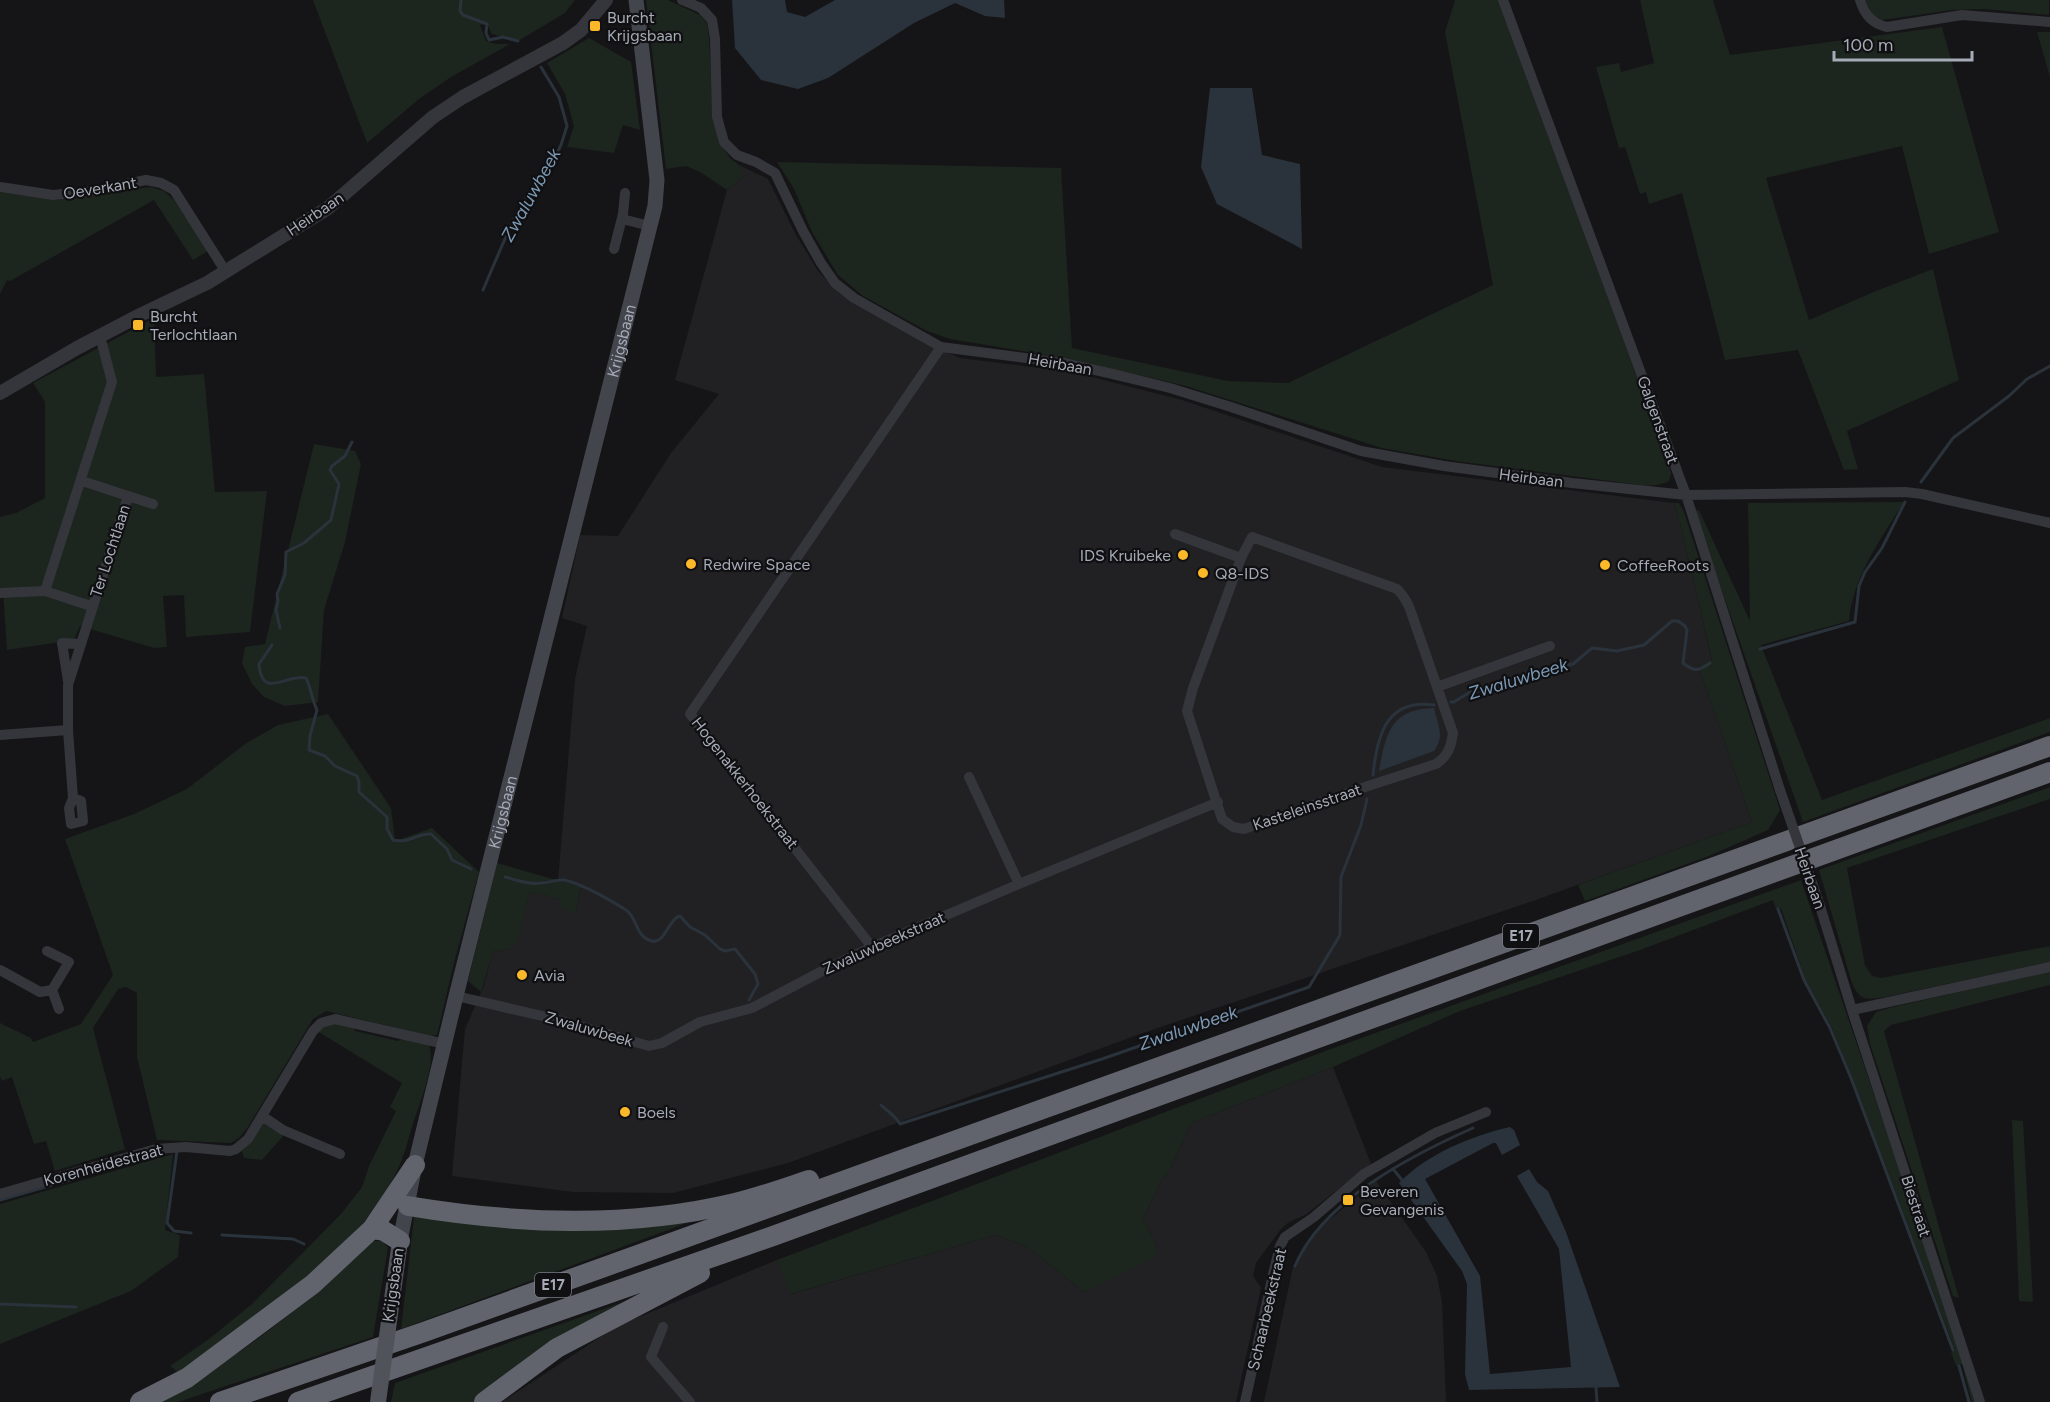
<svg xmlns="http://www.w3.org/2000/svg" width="2050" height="1402" viewBox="0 0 2050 1402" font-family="Figtree,sans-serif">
  <rect width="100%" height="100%" fill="#151517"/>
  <path fill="#212124" d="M739 165 768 179 796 235 818 271 839 293 923 342 960 358 1072 372 1182 400 1382 467 1674 503 1680 523 1712 661 1698 665 1752 822 1533 901 1140 1034 788 1163 673 1193 573 1192 452 1176 465 1029 483 988 493 952 509 949 517 943 530 892 562 899 576 913 581 888 558 881 575 679 587 626 562 618 580 535 618 536 671 453 719 394 675 380 727 190 743 177Z
    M1333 1067 1371 1164 1305 1215 1289 1222 1281 1229 1256 1263 1253 1276 1261 1288 1236 1402H502L617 1326 777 1260 791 1294 995 1235 1028 1247 1084 1292 1158 1249 1143 1219 1161 1181 1169 1172 1191 1123Z
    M1376 1181 1426 1252 1437 1276 1442 1302 1446 1402H1264L1293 1267H1296L1307 1243 1323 1225Z"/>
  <path fill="#1c251e" d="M313 0H575L565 13 518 41 492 34 487 24 480 25 486 41 496 44H510L451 77 419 99 367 143Z
    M646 0H668L700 15 707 23 709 37 713 120 721 145 730 158 739 165 743 177 727 190 700 172 686 166 666 169Z
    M1455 0H1498L1669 464 1671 474 1669 481C1659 486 1651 486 1640 485L1456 461 1382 448 1186 386 1070 359 950 339 927 331 863 296 838 275 812 232 794 189 777 162 1061 168 1072 348 1228 381 1288 383 1493 285 1445 32Z
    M1640 0H1713L1730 55 1942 27 1999 232 1929 254 1902 146 1766 178 1809 320 1876 291 1933 269 1959 380 1847 431 1858 469 1844 470 1798 350 1725 360 1682 193 1649 204 1646 192 1640 194 1625 147 1619 148 1596 67 1619 63 1621 72 1654 63Z
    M1865 0H2049V15L1984 9 1952 10 1882 20 1873 16Z
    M2037 32H2050V77Z
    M589 38 631 62 640 130 623 125 614 153 567 147 574 126 565 94 547 63Z
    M150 187 164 191 174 200 208 251 193 260 154 200 10 281 7 280 0 294V192L55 200Z
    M154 318 156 377 204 374 215 492 267 491 250 632 186 637 184 595 163 596 167 647 154 648 80 626 74 640 7 650 3 590H0V517L16 513 45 498V402L33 383Z
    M314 444 355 451 361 464 345 542 324 610 318 702 285 706 264 697 252 684 242 663 245 647 265 644Z
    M1904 502C1881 539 1853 576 1849 621L1761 645 1822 800 2050 718V732L1803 822 1694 511 1699 510 1750 621 1748 503Z
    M1674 503H1679L1684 512 1780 810 1768 830 1709 856 1585 901 1578 885 1752 822 1698 665 1712 660 1680 523Z
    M328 714 391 808 395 841 432 828 479 872 455 959 437 1035 430 1036 326 1011 313 1019 248 1127 239 1138 231 1143 157 1140 137 1057V993L126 987 118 989 93 1028 125 1149 55 1171 46 1141 34 1144 12 1077 2 1081 0 1077V1023L31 1038 33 1042 81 1024 113 975 65 839 134 814 187 789 245 744 278 725Z
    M2050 787V799L1847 868 1865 965 1872 976 1881 978 2050 946V962L1885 997C1865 1000 1859 1001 1851 980L1819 870Z
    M497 863 581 887 576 913 560 908 561 899 530 892 517 944 509 949 493 952 481 992 468 981Z
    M1801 880 1961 1350 1977 1402H1972L1962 1364 1956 1366 1951 1352 1955 1350 1853 1080 1832 1028 1805 979 1781 908 1776 909 1773 900 1640 950 1460 1011 1333 1067 1191 1123 1169 1172 1161 1181 1143 1219 1158 1249 1154 1258 1084 1292 1028 1247 995 1235 790 1294 777 1260 1328 1050Z
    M2050 971V985L1891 1025 1884 1031 1959 1298 1953 1296 1870 1044 1867 1026 1876 1012 1889 1008Z
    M335 1021 353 1026 355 1031 398 1041 404 1038 429 1045C436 1062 422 1097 416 1115 409 1134 405 1157 395 1175 352 1260 256 1321 180 1374L170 1366 209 1339 252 1304 341 1214 362 1187 369 1166 396 1111 390 1107 402 1083 317 1031Z
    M2012 1120 2023 1121 2033 1302 2019 1301Z
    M263 1123 284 1135 262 1160 244 1158 242 1151Z
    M173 1154 165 1230 180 1235 178 1257 131 1291 0 1344V1204Z
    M722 1210 401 1329 414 1217 421 1213Z
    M368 1241H382L388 1248 373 1337 178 1402H153C170 1392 189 1383 206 1373 266 1338 319 1290 368 1241Z
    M640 1296 477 1402H391L395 1383Z"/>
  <path fill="#2a333b" d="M732 0H785L787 12 805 17 835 0H1004L1005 18 985 16 955 3 914 23 828 78 798 89 761 80 735 48Z
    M1210 88H1252L1262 155 1300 164 1302 249 1217 204 1201 167Z
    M1434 708C1438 725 1445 736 1434 751L1379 771C1386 734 1390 709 1434 708Z
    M1510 1127 1514 1130 1520 1145 1502 1155 1496 1143H1493L1425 1179 1480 1276 1490 1374 1571 1367 1559 1249 1517 1176 1529 1169 1537 1182 1548 1191 1566 1232 1620 1387 1469 1390 1465 1374 1467 1284 1462 1271 1399 1183C1427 1154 1471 1136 1510 1127Z"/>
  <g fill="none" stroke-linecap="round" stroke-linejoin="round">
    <path stroke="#2a333b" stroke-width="3" d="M461 0 460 11 463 15 487 24 486 33 489 40 503 37 518 41
      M483 290 513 220 532 188 551 165 561 145 567 126 559 97 541 67
      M1921 482 1953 438 2009 396 2027 379 2050 366
      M280 628 276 610 278 601 277 594 285 575 286 552 304 543 331 520 339 484 330 470 332 466 345 456 352 442
      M272 645 259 664C262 701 287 673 306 678 311 688 312 700 317 710L310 736 309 750 325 756 335 766 357 776 359 782V792L387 817V829L393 840C408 844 418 833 431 834L447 849 452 860 471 869
      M1760 649 1855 622 1859 586 1865 572 1882 548 1905 502
      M1451 702H1454L1478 687 1503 684 1526 673 1573 664 1592 648 1617 651 1644 645 1672 621H1678L1685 626 1687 630 1683 663C1694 672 1699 671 1710 663
      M1373 775C1377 736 1386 698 1434 705
      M505 877C517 880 529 885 541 883 549 883 556 879 564 880 582 884 610 900 626 910 638 918 635 937 652 941 665 944 669 918 680 916L690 927 705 935 720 949 725 951 735 949 755 974 758 984 749 1000
      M1778 909 1804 980 1830 1028 1851 1078 1953 1350
      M881 1105C888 1112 895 1115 900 1124L903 1123 1102 1059 1309 987 1340 935 1341 877 1361 825 1367 799
      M177 1151 167 1223 174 1231 191 1233
      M1393 1169 1402 1180
      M0 1200 159 1154
      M222 1235 293 1239 304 1244
      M1295 1266C1322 1201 1412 1155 1473 1128
      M0 1304 76 1307
      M1959 1366 1969 1402
      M1596 1387 1597 1402"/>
    <path stroke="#35363c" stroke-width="10" d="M682 0 701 8 712 20 715 39 717 117 724 142 737 155 756 162 775 173 803 231 821 263 835 283 854 298 941 347 1064 363 1113 374 1170 388 1231 407 1361 451 1444 466 1572 483 1686 495 1905 492 1922 494 2050 523
      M1503 0 1686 495 1780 790
      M1860 0C1864 14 1872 24 1887 27L1962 15 2050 22
      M0 187 53 195 92 191 146 180 161 183 174 190 226 272
      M622 219 650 226
      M614 249 623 214 625 193
      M128 496 153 504
      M1175 534 1241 558
      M1252 537 1397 589C1404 596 1408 602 1411 612L1453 733C1451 747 1448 756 1436 764L1371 785 1244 829 1233 827 1222 819 1187 711 1193 688 1241 558Z
      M0 593 45 591
      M91 606 45 591 112 382 100 336
      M68 681 62 643 81 644
      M1437 687 1550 646
      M0 735 68 730
      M969 777 1019 884
      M73 798 81 801 83 821 71 824 69 808 73 798 68 730V685L128 496 82 481
      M1820 906 1852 1010 1980 1402
      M872 947 690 714 941 347
      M0 970 40 992 52 990 69 962 47 951
      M52 990 59 1009
      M456 996 551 1018 649 1046 662 1043 700 1022 752 1008 828 968 872 947 1019 884 1218 802
      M1852 1010 2050 967
      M262 1116 283 1130 340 1154
      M0 1194 156 1149 186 1147 230 1151 236 1149 248 1139 313 1031 321 1023 335 1019 445 1044
      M663 1327 651 1357 690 1402
      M1245 1402 1273 1274 1280 1246 1285 1237 1314 1217 1364 1174 1435 1133 1486 1112"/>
    <path stroke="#35363c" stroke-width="14" d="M0 393 77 348 142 314 207 283 328 208 433 117 463 97 563 43 581 30 606 0"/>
    <path stroke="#43454c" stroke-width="15" id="s1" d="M400 1241 415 1165 456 996 655 206 657 180 636 0"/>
    <path stroke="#51535b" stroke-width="16" d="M393 1292 400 1241"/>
    <path stroke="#61646d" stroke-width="20" d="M408 1206C516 1224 627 1229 735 1203 760 1197 785 1188 809 1180
      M372 1229 384 1231 400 1241
      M140 1402 187 1378 313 1284 372 1229 415 1165
      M220 1402 424 1332 2050 746
      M298 1402 773 1236 2050 772
      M484 1402 557 1348 700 1273"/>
    <path stroke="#35363c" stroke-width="10" d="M1780 790 1820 906"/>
    <path stroke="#51535b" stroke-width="16" d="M378 1402 393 1292"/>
  </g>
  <g fill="#fbb829" stroke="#101012" stroke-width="2">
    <rect x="589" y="20" width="12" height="12" rx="3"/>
    <rect x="132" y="319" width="12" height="12" rx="3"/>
    <circle cx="1183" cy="555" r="6"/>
    <circle cx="691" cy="564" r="6"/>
    <circle cx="1605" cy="565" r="6"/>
    <circle cx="1203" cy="573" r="6"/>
    <circle cx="522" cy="975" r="6"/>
    <circle cx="625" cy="1112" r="6"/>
    <rect x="1342" y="1194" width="12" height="12" rx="3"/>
  </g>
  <g text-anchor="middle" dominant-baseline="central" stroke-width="4.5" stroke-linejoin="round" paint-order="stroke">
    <g fill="#101012" stroke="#797c86" stroke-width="1.5">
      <rect x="1503" y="924" width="36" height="24" rx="4.5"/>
      <rect x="535" y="1273" width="36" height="24" rx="4.5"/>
    </g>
    <g font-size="15" font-weight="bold" fill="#a6abb7">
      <text x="1521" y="936">E17</text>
      <text x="553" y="1285">E17</text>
    </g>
    <g font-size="16" fill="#a6abb7" stroke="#101012" text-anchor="start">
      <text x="607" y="17">Burcht<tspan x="607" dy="18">Krijgsbaan</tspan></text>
      <text x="150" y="316">Burcht<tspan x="150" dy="18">Terlochtlaan</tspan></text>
      <text x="1171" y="555" text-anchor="end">IDS Kruibeke</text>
      <text x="703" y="564">Redwire Space</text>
      <text x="1617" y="565">CoffeeRoots</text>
      <text x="1215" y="573">Q8-IDS</text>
      <text x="534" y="975">Avia</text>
      <text x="637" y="1112">Boels</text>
      <text x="1360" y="1191">Beveren<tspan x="1360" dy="18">Gevangenis</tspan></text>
    </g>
    <g font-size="16" fill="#a6abb7" stroke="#101012">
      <text transform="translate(100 188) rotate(-9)">Oeverkant</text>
      <text transform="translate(315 214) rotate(-34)">Heirbaan</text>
      <text stroke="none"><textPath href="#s1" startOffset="927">Krijgsbaan</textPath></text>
      <text transform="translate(1060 364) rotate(10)">Heirbaan</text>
      <text transform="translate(1658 420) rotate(70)">Galgenstraat</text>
      <text transform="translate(1531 478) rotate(7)">Heirbaan</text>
      <text transform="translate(110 551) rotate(-72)">Ter Lochtlaan</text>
      <text transform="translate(745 783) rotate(52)">Hogenakkerhoekstraat</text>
      <text transform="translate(1307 807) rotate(-19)">Kasteleinsstraat</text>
      <text stroke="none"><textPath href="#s1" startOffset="441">Krijgsbaan</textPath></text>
      <text transform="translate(1810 878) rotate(71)">Heirbaan</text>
      <text transform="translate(884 943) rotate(-24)">Zwaluwbeekstraat</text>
      <text transform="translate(589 1029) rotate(16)">Zwaluwbeek</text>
      <text transform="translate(103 1165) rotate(-15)">Korenheidestraat</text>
      <text transform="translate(1916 1206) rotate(72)">Biestraat</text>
      <text transform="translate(393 1285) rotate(-82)">Krijgsbaan</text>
      <text transform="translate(1267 1309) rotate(-77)">Schaarbeekstraat</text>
    </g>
    <g font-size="18" font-style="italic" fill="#7b98b4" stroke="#101012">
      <text transform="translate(531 195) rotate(-61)">Zwaluwbeek</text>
      <text transform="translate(1518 679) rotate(-17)">Zwaluwbeek</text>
      <text transform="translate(1188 1028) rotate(-19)">Zwaluwbeek</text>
    </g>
  </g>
  <path d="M1834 51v9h138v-9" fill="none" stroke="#a6abb7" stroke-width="3"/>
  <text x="1843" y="51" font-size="18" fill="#a6abb7" stroke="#101012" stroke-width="4.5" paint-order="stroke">100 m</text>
</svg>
